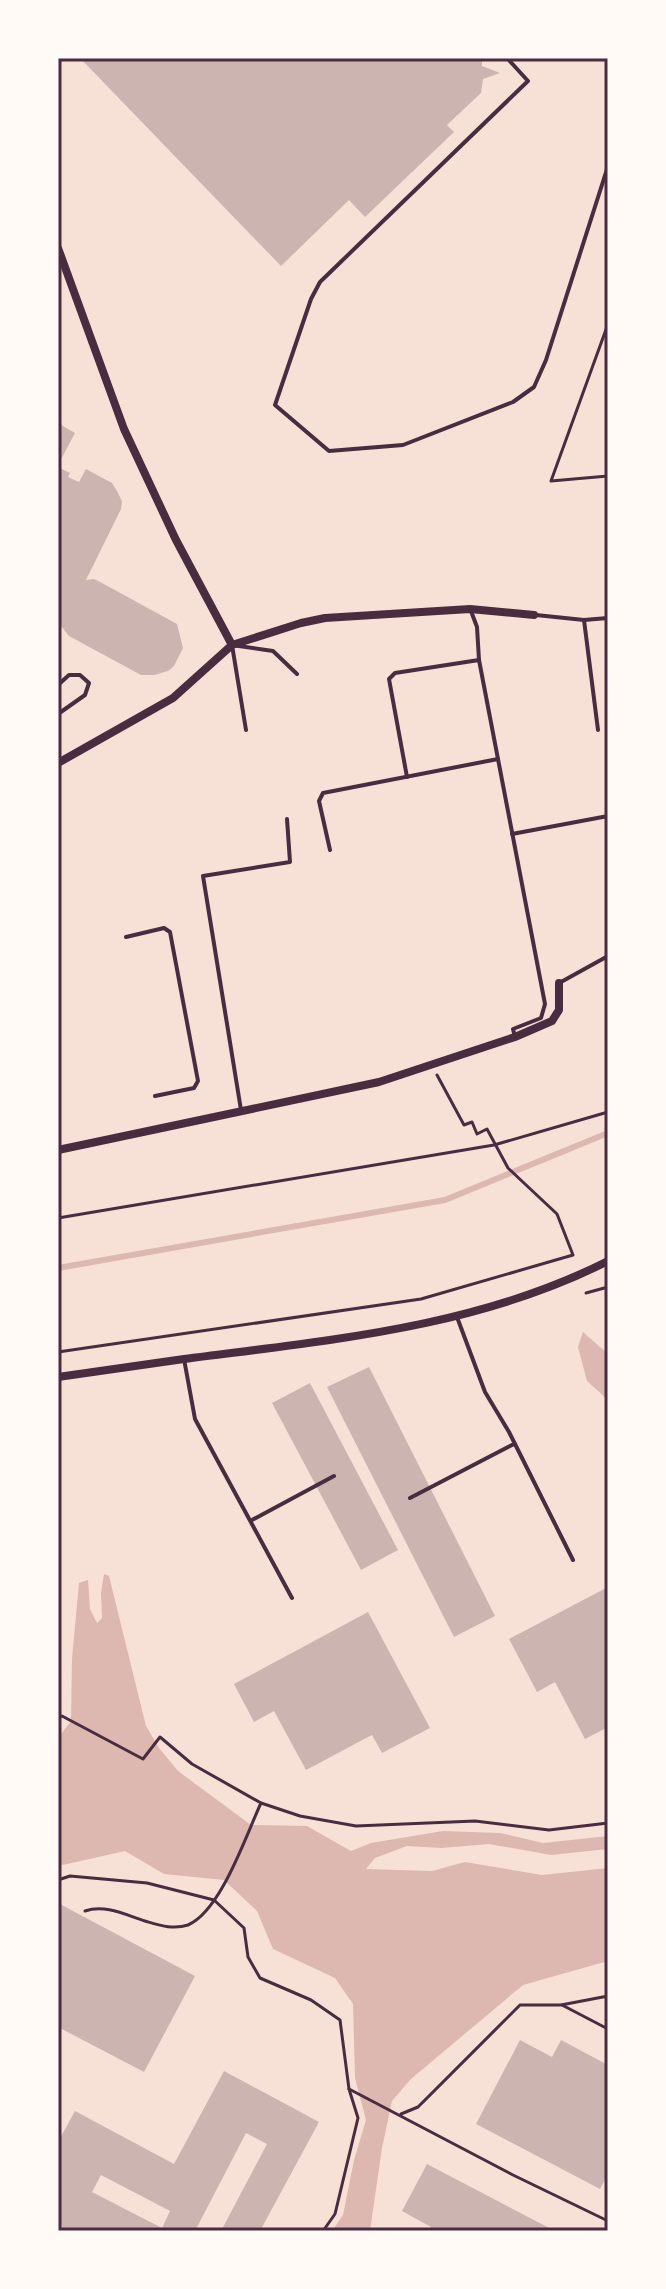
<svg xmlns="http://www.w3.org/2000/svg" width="666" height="2289" viewBox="0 0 666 2289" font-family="Overpass,sans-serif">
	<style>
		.water { fill: #dcb8b0 }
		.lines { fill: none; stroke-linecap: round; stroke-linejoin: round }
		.stream { stroke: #dcb8b0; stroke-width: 6 }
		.building { fill: #ccb4b1; fill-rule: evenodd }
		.path { stroke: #4a2c40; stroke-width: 3 }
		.service { stroke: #4a2c40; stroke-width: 4 }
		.minor { stroke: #4a2c40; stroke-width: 8 }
		.neatline { fill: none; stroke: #4a2c40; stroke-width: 3 }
	</style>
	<rect width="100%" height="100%" fill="#f7e1d7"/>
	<g class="water">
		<path d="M583,1332L608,1354V1400L587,1381L578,1347Z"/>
		<path d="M104,1574L109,1576L146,1726L159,1748L178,1771L251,1825L307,1826L351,1851L371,1843L443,1831L500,1833L543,1843L608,1836V1849L551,1855L489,1844L441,1848L407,1846L375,1858L366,1869L432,1871L465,1862L542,1875L608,1868V1961L523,1985L411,2079L392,2101L382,2148L370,2231H332L343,2215L354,2160L366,2120L355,2078L353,2004L335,1978L273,1949L257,1911L224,1880L164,1874L125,1851L58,1866V1738L71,1721L72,1659L79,1583L88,1580L90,1609L97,1623L102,1618L101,1593Z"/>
	</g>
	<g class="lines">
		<path class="stream" d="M58,1268L445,1200L608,1133"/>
	</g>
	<g class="building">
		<path d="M80,58H482V66L500,73L483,79L481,93L447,125L454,132L365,217L349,200L281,266Z"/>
		<path d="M58,423L75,433L58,465Z"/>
		<path d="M58,467L70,473L68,477L79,482L86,469L112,483L117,491L122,501L121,509L86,580L94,579L102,583L177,624L183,648L174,666L168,671L154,675H141L69,636L62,627L58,635Z"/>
		<path d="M369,1367L495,1616L454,1637L327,1387Z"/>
		<path d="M310,1383L398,1550L361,1570L272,1403Z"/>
		<path d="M608,1587V1727L585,1739L555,1682L537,1692L509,1639Z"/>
		<path d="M368,1612L430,1728L382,1753L372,1735L306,1770L274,1711L254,1722L234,1684Z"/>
		<path d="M58,1903L195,1976L144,2072L58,2027Z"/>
		<path d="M520,2040L552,2057L561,2040L608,2065V2174L600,2189L476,2124Z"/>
		<path d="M224,2071L319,2122L260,2231H221L267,2144L246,2133L195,2231H64L58,2228V2142L75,2111L174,2164ZM101,2175L170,2211L162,2228L92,2192Z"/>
		<path d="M427,2164L555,2231H429L431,2227L402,2211Z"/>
	</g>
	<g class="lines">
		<g class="path">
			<path d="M608,324L551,481L608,476"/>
			<path d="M58,1218L494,1145L608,1112"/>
			<path d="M586,1293L608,1287"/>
			<path d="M58,1352L421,1299L573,1255L557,1214L508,1168L487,1129L477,1134L472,1122L464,1125L437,1075"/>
			<path d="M58,1718L62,1716L143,1759L160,1737L192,1764L261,1803L300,1816L356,1826L475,1821L549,1830L608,1823"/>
			<path d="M58,1880L70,1876L147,1883L214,1900L244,1928L248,1957L260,1978L311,2000L340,2020L349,2089L358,2118L335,2214L323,2231"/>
			<path d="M85,1911C105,1904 126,1915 145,1921C159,1925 173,1930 188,1925C221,1911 246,1835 261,1803"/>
			<path d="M562,2005L608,2029"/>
			<path d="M349,2089L513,2175L608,2221"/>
			<path d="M401,2114L418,2107L520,2005H561L608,1996"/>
		</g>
		<g class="service">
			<path d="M507,58L528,81L320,282L311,299L275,405L329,451L403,445L513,402L534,387L546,360L608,166"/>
			<path d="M471,611L477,627L479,660"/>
			<path d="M536,615L584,620L608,618"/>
			<path d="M584,620L598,730"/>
			<path d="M58,685L69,675H80L89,683L85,695L58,714"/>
			<path d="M246,730L232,645L273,651L297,674"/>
			<path d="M407,777L389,679L395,673L479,660L545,1004L541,1018L513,1029L515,1037"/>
			<path d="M512,834L608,816"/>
			<path d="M330,850L319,801L323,793L498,759"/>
			<path d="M126,937L164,928L170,932L198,1081L194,1088L155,1096"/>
			<path d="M561,982L608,956"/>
			<path d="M58,1103L59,1102"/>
			<path d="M241,1110L203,876L290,862L287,819"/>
			<path d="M457,1317L485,1392L509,1432L573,1560"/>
			<path d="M184,1359L195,1419L292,1598"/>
			<path d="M410,1498L514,1444"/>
			<path d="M252,1520L334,1476"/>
		</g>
		<g class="minor">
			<path d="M58,248L124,429L176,540L232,645"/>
			<path d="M58,763L173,698L232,645L301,623L325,618L470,609L534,615"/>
			<path d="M58,1150L379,1082L515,1037L552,1021L559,1010V983"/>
			<path d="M58,1377C100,1371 142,1365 184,1359C329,1340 476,1328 608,1261"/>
		</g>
	</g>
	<rect width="666" height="2289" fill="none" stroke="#fffaf5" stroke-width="120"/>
	<rect x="60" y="60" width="546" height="2169" class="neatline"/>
</svg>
